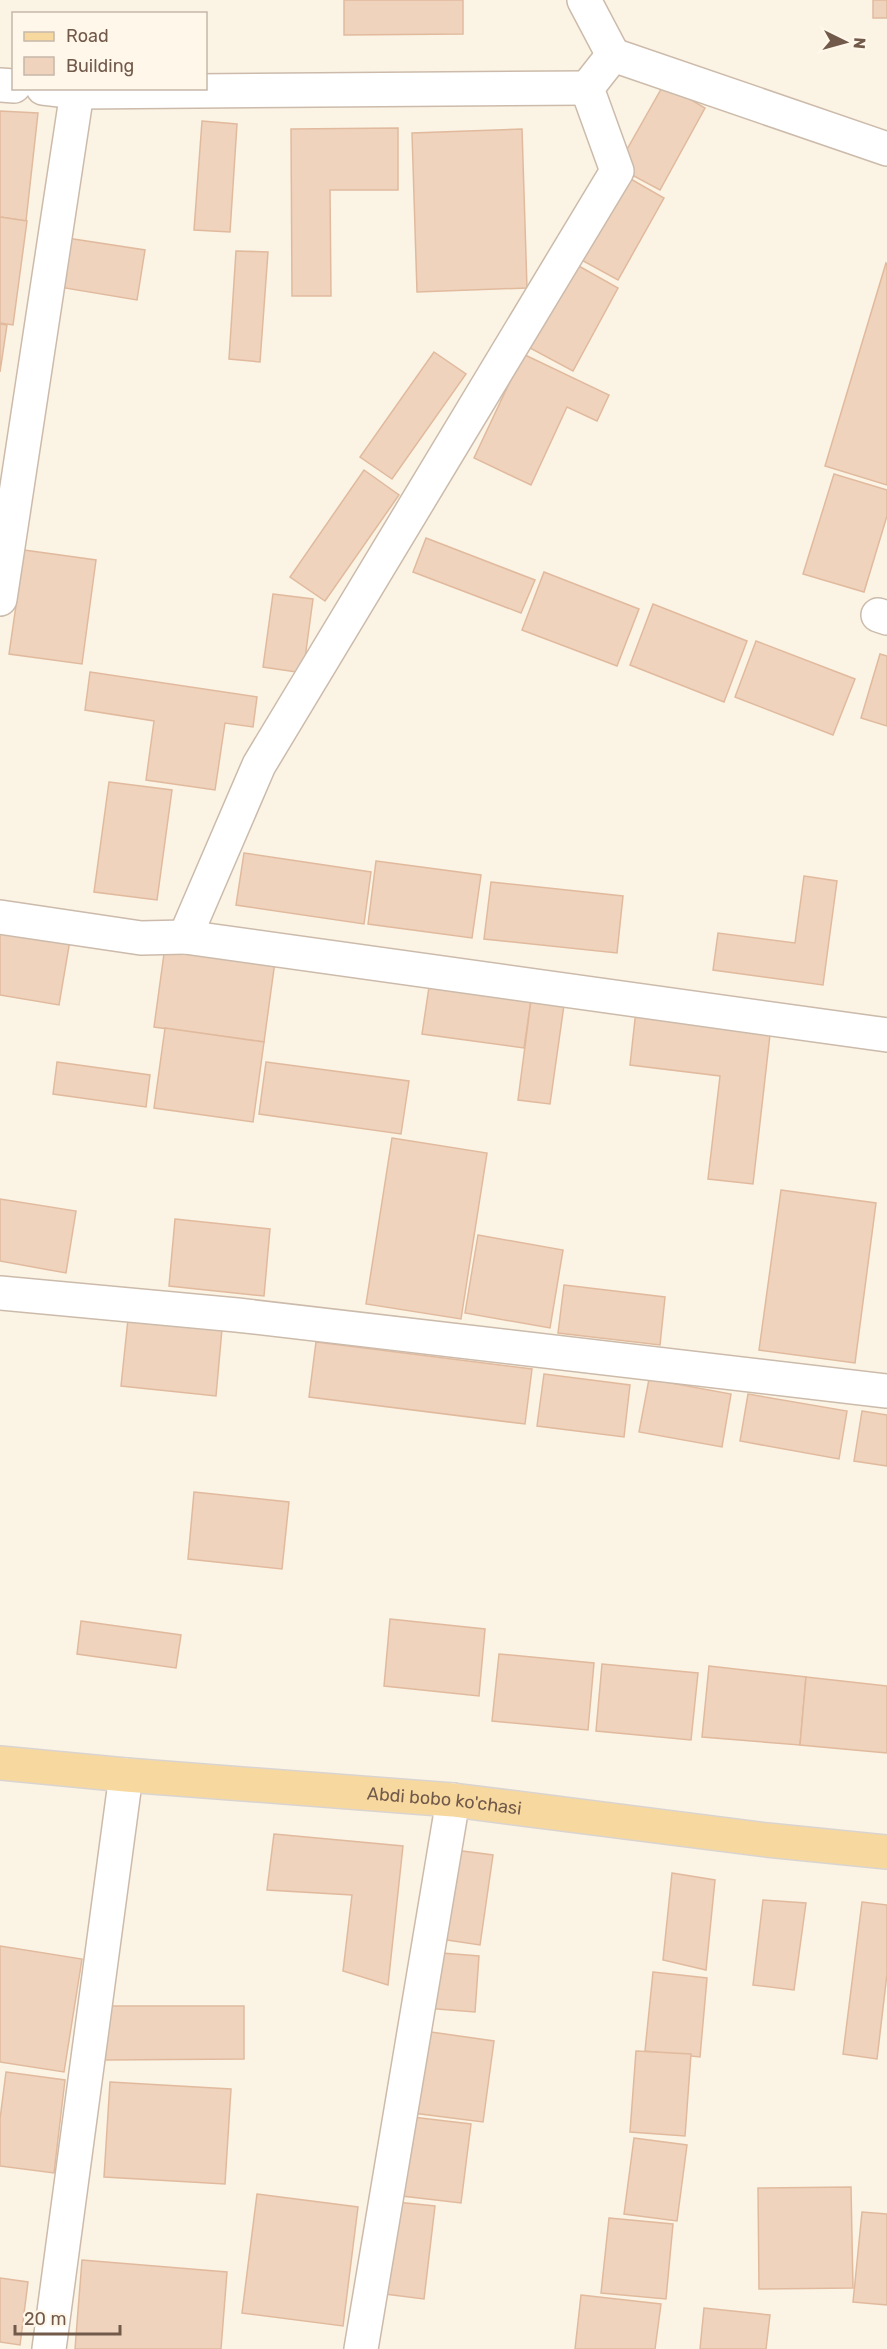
<svg xmlns="http://www.w3.org/2000/svg" width="887" height="2349" viewBox="0 0 887 2349" font-family="Rubik,sans-serif">
	<style>
		.building { fill: #efd3bd; stroke: #e1ba9e; stroke-width: 1.5 }
		.lines { fill: none; stroke-linecap: round; stroke-linejoin: round }
		.minor-casing { stroke: #ccbbab; stroke-width: 36 }
		.major-casing { stroke: #dad4d0; stroke-width: 36 }
		.minor { stroke: #fff; stroke-width: 33 }
		.major { stroke: #f7d99f; stroke-width: 33 }
		.labels { text-anchor: middle; stroke-width: 6; stroke-linejoin: round; paint-order: stroke }
		.street-label { font-size: 18px; fill: #725a4b; stroke: #fef7ea }
	</style>
	<rect width="100%" height="100%" fill="#fbf3e4"/>
	<g class="building">
		<path d="M344,0H463V34L344,35Z"/>
		<rect x="873" y="0" width="14" height="18"/>
		<path d="M664,84L705,108L660,190L617,167Z"/>
		<path d="M0,111L38,113L26,221L0,217Z"/>
		<path d="M202,121L237,124L230,232L194,230Z"/>
		<path d="M398,128V190H330L331,296H292L291,129Z"/>
		<path d="M522,129L527,288L417,292L412,133Z"/>
		<path d="M622,174L664,198L618,280L576,257Z"/>
		<path d="M0,217L27,221L13,325L0,323Z"/>
		<path d="M67,238L145,250L137,300L59,287Z"/>
		<path d="M236,251L268,252L260,362L229,359Z"/>
		<path d="M886,263L887,264V485L825,466Z"/>
		<path d="M577,265L618,288L573,371L530,348Z"/>
		<path d="M0,324L7,325L0,372Z"/>
		<path d="M434,352L466,374L392,479L360,457Z"/>
		<path d="M523,354L609,395L597,421L567,407L531,485L474,458Z"/>
		<path d="M364,470L399,495L325,601L290,577Z"/>
		<path d="M834,474L887,490V516L864,592L803,574Z"/>
		<path d="M426,538L535,580L521,613L413,572Z"/>
		<path d="M24,550L96,560L82,664L9,654Z"/>
		<path d="M544,572L639,609L617,666L522,630Z"/>
		<path d="M273,594L313,599L303,673L263,667Z"/>
		<path d="M653,604L747,641L724,702L630,665Z"/>
		<path d="M756,641L855,679L833,735L735,697Z"/>
		<path d="M880,654L887,656V726L861,718Z"/>
		<path d="M90,672L257,697L253,727L225,723L215,790L146,780L154,721L85,710Z"/>
		<path d="M109,782L172,790L157,900L94,892Z"/>
		<path d="M244,853L371,872L364,924L236,905Z"/>
		<path d="M376,861L481,875L472,938L368,924Z"/>
		<path d="M804,876L837,881L823,985L713,970L718,933L795,943Z"/>
		<path d="M491,882L623,896L617,953L484,939Z"/>
		<path d="M0,928L70,940L59,1005L0,995Z"/>
		<path d="M166,939L276,954L264,1042L154,1027Z"/>
		<path d="M429,987L531,1000L524,1048L422,1034Z"/>
		<path d="M531,1000L564,1005L550,1104L518,1100Z"/>
		<path d="M636,1010L771,1026L753,1184L708,1179L720,1076L630,1065Z"/>
		<path d="M165,1028L264,1042L253,1122L154,1108Z"/>
		<path d="M57,1062L150,1075L146,1107L53,1094Z"/>
		<path d="M266,1062L409,1081L401,1134L259,1114Z"/>
		<path d="M392,1138L487,1153L461,1319L366,1304Z"/>
		<path d="M781,1190L876,1203L855,1363L759,1350Z"/>
		<path d="M0,1199L76,1211L66,1273L0,1261Z"/>
		<path d="M175,1219L270,1229L264,1296L169,1286Z"/>
		<path d="M478,1235L563,1250L550,1328L465,1313Z"/>
		<path d="M564,1285L665,1297L660,1345L558,1333Z"/>
		<path d="M128,1319L222,1329L216,1396L121,1386Z"/>
		<path d="M316,1342L532,1369L525,1424L309,1397Z"/>
		<path d="M544,1374L630,1385L624,1437L537,1426Z"/>
		<path d="M649,1379L731,1394L722,1447L639,1432Z"/>
		<path d="M748,1394L847,1411L839,1459L740,1441Z"/>
		<path d="M862,1411L887,1415V1466L854,1461Z"/>
		<path d="M194,1492L289,1502L282,1569L188,1559Z"/>
		<path d="M390,1619L485,1629L479,1696L384,1686Z"/>
		<path d="M81,1621L181,1635L176,1668L77,1654Z"/>
		<path d="M499,1654L594,1663L588,1730L492,1721Z"/>
		<path d="M602,1664L698,1673L691,1740L596,1731Z"/>
		<path d="M709,1666L806,1677L800,1745L702,1737Z"/>
		<path d="M806,1677L887,1686V1753L800,1745Z"/>
		<path d="M274,1834L403,1846L388,1985L343,1971L352,1895L267,1890Z"/>
		<path d="M447,1849L493,1855L480,1945L434,1938Z"/>
		<path d="M672,1873L715,1880L706,1970L663,1960Z"/>
		<path d="M763,1900L806,1903L794,1990L753,1985Z"/>
		<path d="M862,1902L887,1905V1974L877,2059L843,2054Z"/>
		<path d="M0,1946L82,1959L64,2072L0,2062Z"/>
		<path d="M429,1952L479,1956L475,2012L425,2008Z"/>
		<path d="M653,1972L707,1978L700,2057L645,2051Z"/>
		<path d="M105,2006H244V2059L105,2060Z"/>
		<path d="M424,2031L494,2041L483,2122L413,2113Z"/>
		<path d="M636,2051L691,2054L685,2136L630,2132Z"/>
		<path d="M6,2072L65,2080L54,2173L0,2166V2119Z"/>
		<path d="M110,2082L231,2089L225,2184L104,2177Z"/>
		<path d="M412,2117L471,2124L461,2203L402,2196Z"/>
		<path d="M634,2138L687,2145L677,2221L624,2214Z"/>
		<path d="M851,2187L853,2288L759,2289L758,2188Z"/>
		<path d="M257,2194L358,2207L343,2326L242,2313Z"/>
		<path d="M396,2202L435,2206L424,2299L385,2294Z"/>
		<path d="M862,2212L887,2214V2305L853,2302Z"/>
		<path d="M609,2218L673,2224L666,2299L601,2293Z"/>
		<path d="M82,2260L227,2272L221,2349H75Z"/>
		<path d="M0,2278L28,2282L20,2345L0,2342Z"/>
		<path d="M581,2295L661,2304L655,2349H575Z"/>
		<path d="M704,2308L770,2315L766,2349H700Z"/>
	</g>
	<g class="lines">
		<defs>
			<g id="minor">
				<path d="M584,0L613,55L587,88L617,171L259,765L185,937L887,1035"/>
				<path d="M613,55L887,149"/>
				<path d="M0,85L14,86"/>
				<path d="M43,88L77,92L587,88"/>
				<path d="M0,599L77,92"/>
				<path d="M878,615L887,618"/>
				<path d="M0,917L141,938L185,937"/>
				<path d="M0,1293L237,1315L887,1391"/>
				<path d="M49,2349L126,1775"/>
				<path d="M361,2349L453,1800"/>
			</g>
			<g id="major">
				<path id="s1" d="M0,1763L126,1775L453,1800L767,1840L887,1852"/>
			</g>
		</defs>
		<use href="#minor" class="minor-casing"/>
		<use href="#major" class="major-casing"/>
		<use href="#minor" class="minor"/>
		<use href="#major" class="major"/>
	</g>
	<g class="labels">
		<g class="street-label">
			<text dy="6" stroke="none"><textPath href="#s1" startOffset="446">Abdi bobo ko'chasi</textPath></text>
		</g>
	</g>
	<rect x="12" y="12" width="195" height="78" fill="#fef7ea" stroke="#c6b8aa" stroke-width="1.5"/>
	<rect x="24" y="32" width="30" height="9" fill="#f7d99f" stroke="#c6b8aa" stroke-width="1.5"/>
	<text x="66" y="42" font-size="18" fill="#725a4b">Road</text>
	<rect x="24" y="57" width="30" height="18" fill="#efd3bd" stroke="#c6b8aa" stroke-width="1.5"/>
	<text x="66" y="72" font-size="18" fill="#725a4b">Building</text>
	<g transform="translate(845 42) rotate(95)" stroke="#fef7ea" stroke-width="4.5" paint-order="stroke">
	<path d="M0-4.5L10 22L0 15L-10 22Z" fill="#725a4b"/>
	<text y="-9" font-size="16" font-weight="bold" text-anchor="middle" fill="#725a4b">N</text>
	</g>
	<path d="M15 2325v9h105v-9" fill="none" stroke="#725a4b" stroke-width="3"/>
	<text x="24" y="2325" font-size="18" fill="#725a4b" stroke="#fef7ea" stroke-width="4.5" paint-order="stroke">20 m</text>
</svg>
